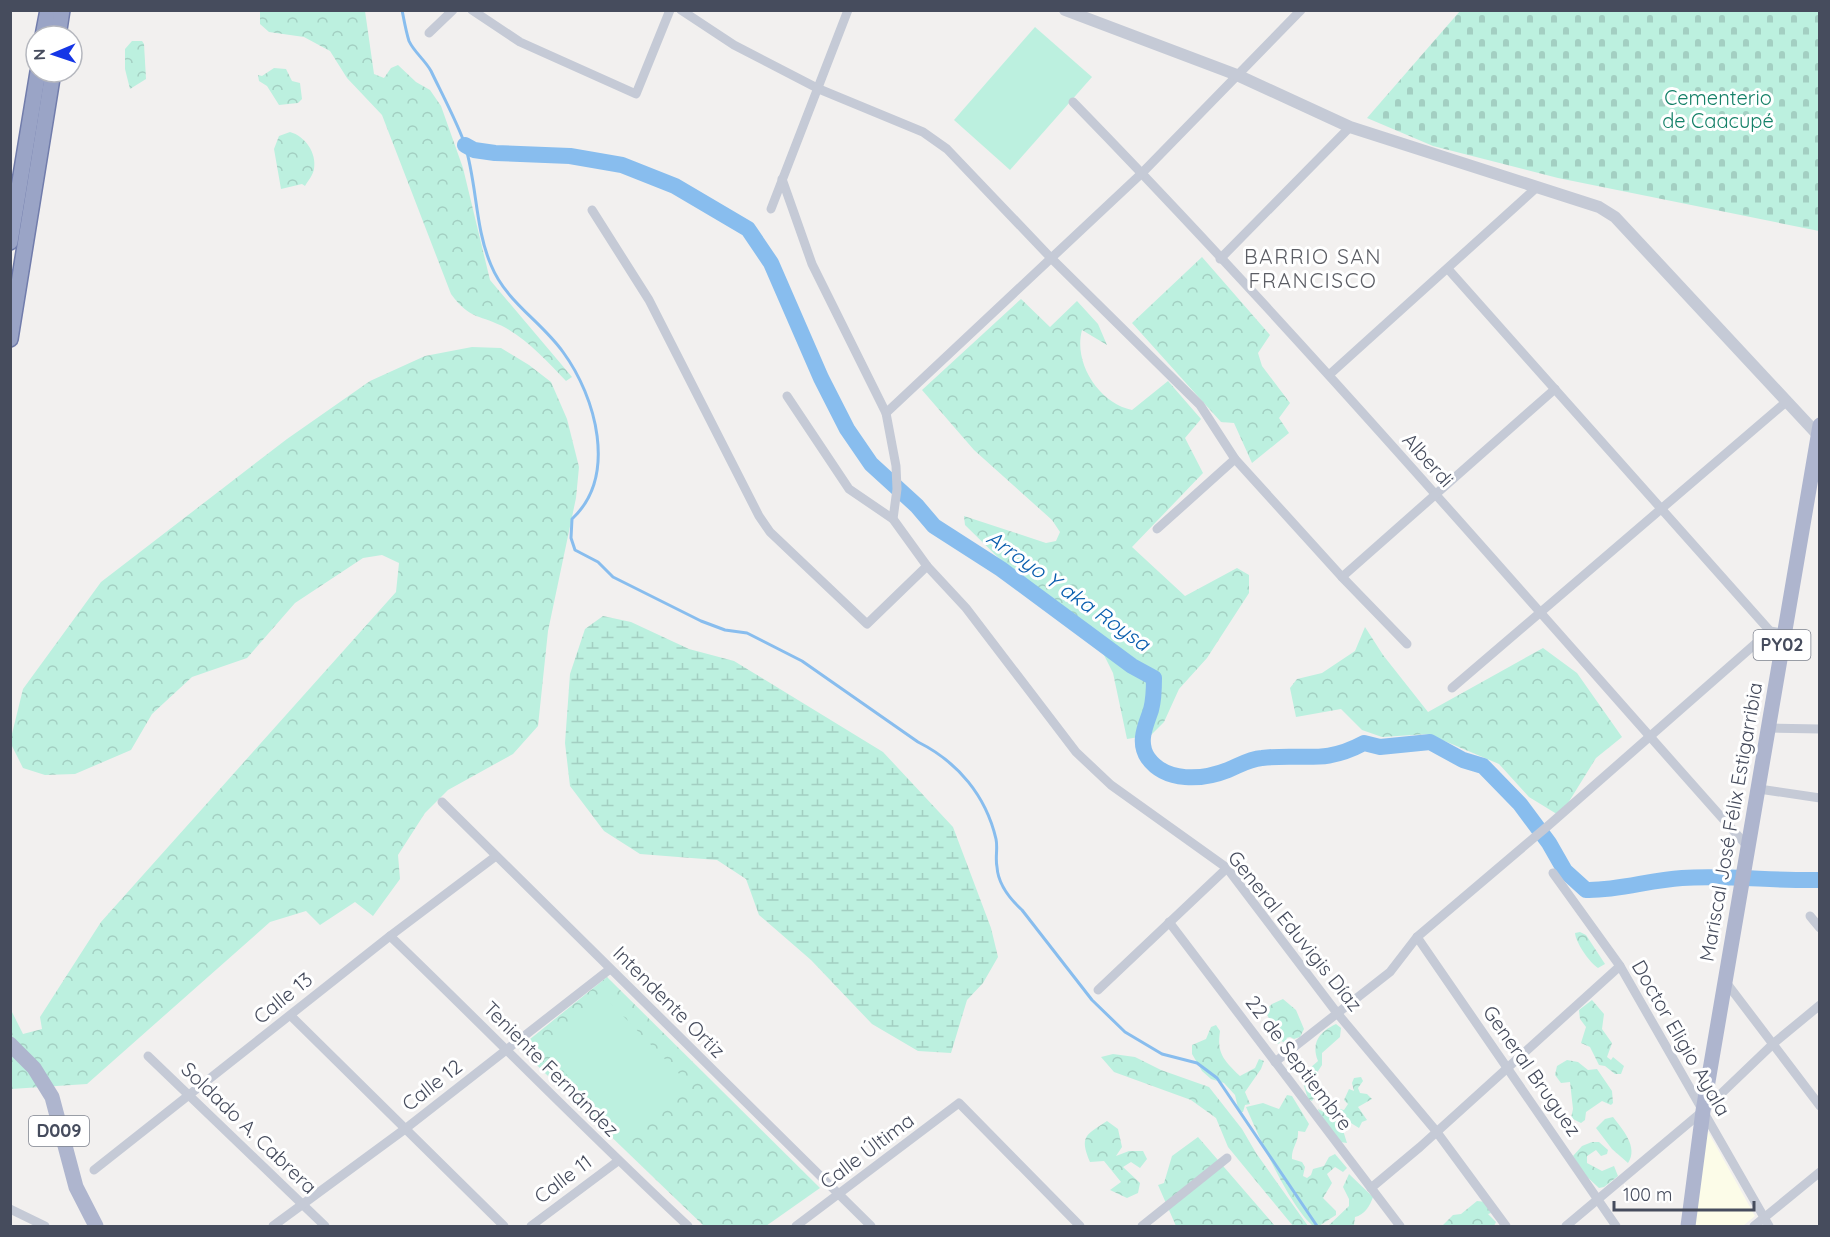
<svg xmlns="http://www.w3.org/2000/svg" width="1830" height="1237" viewBox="0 0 1830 1237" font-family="Quicksand,sans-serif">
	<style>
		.commercial { fill: #fcfce8 }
		.forest { fill: url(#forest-crowns) }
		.wetland { fill: url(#wetland-marsh) }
		.cemetery { fill: url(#cemetery-stones) }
		.pitch { fill: #bcf0df }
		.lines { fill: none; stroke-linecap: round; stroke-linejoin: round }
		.stream { stroke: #88bdee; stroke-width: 3 }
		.river { stroke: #88bdee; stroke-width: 16 }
		.trunk-casing { stroke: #717cab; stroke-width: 18 }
		.minor { stroke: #c5cad6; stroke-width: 9 }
		.tertiary { stroke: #c5cad6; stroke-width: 12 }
		.primary { stroke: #aeb5ce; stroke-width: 15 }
		.trunk { stroke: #9aa4c6; stroke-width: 15 }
		.labels { text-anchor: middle; stroke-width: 6; stroke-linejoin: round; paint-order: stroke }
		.shield { fill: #fff; stroke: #7e828e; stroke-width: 1.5 }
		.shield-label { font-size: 18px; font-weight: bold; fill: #464c5d }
		.park-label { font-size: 20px; fill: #158168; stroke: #fff }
		.street-label { font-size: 20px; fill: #464c5d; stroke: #fff }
		.neighbourhood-label { font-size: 21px; letter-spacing: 1.5px; fill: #5b5d64; stroke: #fff }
		.water-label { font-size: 21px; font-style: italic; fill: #095eae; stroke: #fff }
	</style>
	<defs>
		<pattern id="forest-crowns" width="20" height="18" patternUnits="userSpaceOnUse" patternTransform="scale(1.5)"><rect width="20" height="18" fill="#bcf0df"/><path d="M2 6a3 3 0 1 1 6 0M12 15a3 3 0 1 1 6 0" fill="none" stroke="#a3cfc2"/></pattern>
		<pattern id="wetland-marsh" width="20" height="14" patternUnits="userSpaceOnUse" patternTransform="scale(1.5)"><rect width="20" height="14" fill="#bcf0df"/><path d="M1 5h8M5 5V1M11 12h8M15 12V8" fill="none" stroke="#a3cfc2"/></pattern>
		<pattern id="cemetery-stones" width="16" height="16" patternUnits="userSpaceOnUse" patternTransform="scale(1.5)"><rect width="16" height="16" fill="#bcf0df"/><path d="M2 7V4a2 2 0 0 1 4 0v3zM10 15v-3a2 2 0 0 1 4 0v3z" fill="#a3cfc2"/></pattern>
	</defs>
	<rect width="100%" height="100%" fill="#f2f0ef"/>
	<path class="commercial" d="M1706,1128L1755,1216L1743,1226H1694Z"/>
	<g class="forest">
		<path d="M260,11H365L374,74L384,78L391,68L398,65L416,82L430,90L441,106L463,168L490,280L572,377L566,381C548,362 529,341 506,328C480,314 471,321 451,294L382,115L347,78L330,51L304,37L269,32L260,24Z"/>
		<path d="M132,41H142L144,44L146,79L130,89L125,69V49Z"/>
		<path d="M274,68L286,69L292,81L300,83L302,99L298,103L279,105L267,86L259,81L258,75L262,76Z"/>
		<path d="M290,132C305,136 317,153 314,169C313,175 308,181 305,186L302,184L281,189L274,149L279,136Z"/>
		<path d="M1202,257L1270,335L1258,353L1262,366L1290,403L1279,418L1289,433L1252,463L1234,423L1221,422L1132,323Z"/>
		<path d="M1021,299L1050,327L1077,301L1098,324L1107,345L1082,330C1073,363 1099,403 1132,410L1168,381L1201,419L1185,438L1203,473L1132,547L1185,596L1237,568L1249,575V593L1207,658L1179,689L1164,722L1151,735L1127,739L1113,673L1104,655L1085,628L1019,578L965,525L964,516L1046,543L1056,541L1060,532L1052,520L974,450L922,390Z"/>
		<path d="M472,347L501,348L529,365L551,382L567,419L579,467L576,498L548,631L538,726L513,754L448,790L425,813L398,855L400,879L373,916L355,902L320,925L306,911L270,922L87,1084L11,1089L10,1008L23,1034L42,1029L40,1017L101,922L396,592L399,563L382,555L363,558L295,603L247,658L192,677L152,714L131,750L75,774L45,775L23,768L10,742L23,689L101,582L287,439L370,381L425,356Z"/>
		<path d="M1365,627L1383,655L1428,712L1543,648L1577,673L1622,737L1596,758L1560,816L1529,797L1499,764L1428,734L1382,737L1362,730L1341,709L1296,717L1290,688L1297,679L1322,673L1355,651Z"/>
		<path d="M1580,932L1586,935L1605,964L1598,968C1589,962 1576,943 1575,933Z"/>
		<path d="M607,977L820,1188L766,1226H704L519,1048Z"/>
		<path d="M1283,999L1296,1010L1304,1029L1300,1037L1294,1039L1290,1037L1286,1038L1289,1040L1286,1043L1281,1041L1278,1044L1270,1037L1268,1029L1271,1022L1265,1011L1272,1004Z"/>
		<path d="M1592,1000L1604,1014L1602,1029L1612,1043L1607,1057L1611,1060L1613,1057L1624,1066L1621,1074H1615L1605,1066L1599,1065L1590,1047L1581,1043L1586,1027L1580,1019L1579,1010Z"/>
		<path d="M1336,1024L1341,1028L1340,1037L1322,1053V1065L1313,1079L1311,1091L1315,1096L1312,1101L1308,1099L1301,1076L1318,1061C1311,1043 1319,1032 1336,1024Z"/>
		<path d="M1216,1025L1220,1031C1217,1052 1222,1059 1240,1076L1255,1068L1259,1059L1264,1061L1261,1069L1245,1092L1250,1104L1245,1105L1243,1112H1239L1235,1095L1224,1083L1211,1079L1202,1071L1192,1054V1045L1206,1039L1211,1027Z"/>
		<path d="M1113,1054L1135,1057L1161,1070L1209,1087L1242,1129L1256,1153L1308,1226H1293L1228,1147L1216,1118L1191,1100L1114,1072L1101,1057Z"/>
		<path d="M1567,1060L1578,1062L1588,1070L1597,1069L1612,1091L1613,1103L1611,1105L1602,1101L1586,1112L1585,1120L1581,1123L1571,1118L1573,1109L1570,1082L1561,1083L1555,1075L1557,1066Z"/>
		<path d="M1361,1077L1363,1081L1358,1088L1360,1093L1367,1094L1372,1099L1358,1107L1367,1120L1362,1122L1359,1128L1346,1120L1341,1124L1347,1143L1340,1142L1320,1118L1318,1109L1324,1112L1335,1108L1344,1110L1348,1104L1344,1100L1349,1089L1354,1091L1352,1083L1354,1078Z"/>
		<path d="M1287,1095L1292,1096L1309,1124L1305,1132L1298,1131C1299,1142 1291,1148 1292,1159L1302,1162L1305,1167L1303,1176L1307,1178L1311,1175L1313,1169L1324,1166L1329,1157L1335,1154L1347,1168L1343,1172L1335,1167L1327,1174L1332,1183L1323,1198L1336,1211V1215L1319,1226L1312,1225C1289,1205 1259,1137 1246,1107L1263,1103L1279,1109Z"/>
		<path d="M1613,1117C1622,1129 1639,1147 1628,1163L1612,1149L1596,1128L1605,1119Z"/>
		<path d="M1107,1121L1118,1129L1122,1147L1116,1156L1129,1151H1143L1147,1159L1140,1168L1131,1162L1123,1167L1140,1183L1138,1193L1127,1198L1110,1190L1121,1182L1104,1161L1090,1162C1079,1136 1086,1135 1107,1121Z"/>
		<path d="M1198,1137L1275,1226H1176L1158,1185L1164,1183L1172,1156Z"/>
		<path d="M1592,1142H1599L1608,1150L1607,1154L1601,1156L1596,1150L1587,1156V1163L1602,1171L1614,1166L1618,1176L1604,1187L1599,1188L1585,1175L1573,1156L1582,1146Z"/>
		<path d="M1349,1174L1373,1197C1370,1206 1364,1215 1355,1217L1354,1225L1328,1226L1349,1206V1199L1343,1187Z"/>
		<path d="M1477,1201L1486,1202L1491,1213L1488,1214L1496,1222L1494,1226H1442L1453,1215L1461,1214Z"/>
	</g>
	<path class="wetland" d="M603,616L631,622L689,649L734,661L883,752L953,827L991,928L998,957L983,983L967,1000L951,1053L918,1051L872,1024L811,960L759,915L746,879L717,860L640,854L604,831L570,786L565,743L570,674L585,629Z"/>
	<path class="cemetery" d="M1460,11H1819V231L1558,178L1433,146L1367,118Z"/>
	<g class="pitch">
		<path d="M1035,27L1092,77L1010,170L954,120Z"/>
		<path d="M600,992L688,1083L630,1140L542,1049Z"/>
	</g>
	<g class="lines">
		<path class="stream" d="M402,10C404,20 406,32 409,41C414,52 425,60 431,71C440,90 459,126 465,145C477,184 475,228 491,265C506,302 541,321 563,352C596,397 618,476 572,519L571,538L575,550L598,562L613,577L701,621L725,630L747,633L802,661L918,742C958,762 986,796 996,839C998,848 995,858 997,867C998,883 1010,899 1022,910L1092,1000L1125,1032L1162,1054L1197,1063L1217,1078L1317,1226"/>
		<path class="river" d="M465,145L474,150L495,153L570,156L622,165L675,186L748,229L771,263L821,378L847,429L871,464L917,506L934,526L1001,569L1132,666L1154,678C1154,689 1154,699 1151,710C1146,725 1137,742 1148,758C1166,783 1203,780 1228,770C1240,765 1249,759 1262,758C1304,753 1323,765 1364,743L1380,747L1430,742L1463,760L1483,766L1520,804L1549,843L1565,871L1586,890C1618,891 1649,880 1682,878C1728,875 1773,881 1820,880"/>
		<defs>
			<g id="trunk">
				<path d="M43,36L48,10"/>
				<path d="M58,36L62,10"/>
				<path d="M10,242L38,72"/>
				<path d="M10,339L53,72"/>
			</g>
		</defs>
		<use href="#trunk" class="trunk-casing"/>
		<g class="minor">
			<path d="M472,10L520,42L636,94L670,10"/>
			<path d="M681,10L734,45L819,89L923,132L947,149L1051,258L1200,405L1235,459L1342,577L1407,644"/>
			<path d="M429,33L453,10"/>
			<path d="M1073,102C1307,342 1525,597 1748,847"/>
			<path d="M782,179L812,264L886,413L896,466L897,489L893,519"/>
			<path d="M771,209L848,10"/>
			<path d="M592,210L649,300L759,516L770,532L867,624L927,566"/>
			<path d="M1220,259L1350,127"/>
			<path d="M1448,269L1770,631L1776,632"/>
			<path d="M1329,375L1535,189"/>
			<path d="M787,396L849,489L893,519L927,566L966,608L1076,752L1111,785L1227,868L1337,1013L1436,1131L1506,1226"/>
			<path d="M886,413L1142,173L1301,10"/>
			<path d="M1157,529L1235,459"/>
			<path d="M1342,577L1555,389"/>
			<path d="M1452,688L1786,402"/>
			<path d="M1768,728L1820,729"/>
			<path d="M1759,789L1820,798"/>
			<path d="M442,802L871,1226"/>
			<path d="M1553,873L1620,966L1769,1226"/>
			<path d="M1810,916L1820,928"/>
			<path d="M1169,922L1400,1226"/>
			<path d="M390,936C490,1032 587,1132 688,1226"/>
			<path d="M1417,937L1616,1226"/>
			<path d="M1725,981L1820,1106"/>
			<path d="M1098,990L1227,868"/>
			<path d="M291,1016L504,1226"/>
			<path d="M148,1056L325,1226"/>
			<path d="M1275,1062L1390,972L1417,937L1549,825L1770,631"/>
			<path d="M94,1170L390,936L496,856"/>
			<path d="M1371,1188L1420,1147L1620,966"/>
			<path d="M10,1209L45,1226"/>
			<path d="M273,1226L405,1129L610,969"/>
			<path d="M531,1226L618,1161"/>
			<path d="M796,1226L959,1103L1080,1226"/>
			<path d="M1142,1226L1227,1158"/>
			<path d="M1566,1226L1703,1111L1774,1043L1820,1005"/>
			<path d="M1754,1226L1820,1172"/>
		</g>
		<path class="tertiary" d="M1065,10L1237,75L1350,127L1599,207L1615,217L1818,435"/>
		<g class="primary">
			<path d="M10,1044L34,1068L52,1097L76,1187L96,1226"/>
			<path d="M1688,1226L1703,1111L1820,425"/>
		</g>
		<use href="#trunk" class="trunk"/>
	</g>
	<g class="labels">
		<g class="shield">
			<rect x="1753.5" y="630" width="57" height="30" rx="4.5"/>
			<rect x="29" y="1116" width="60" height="30" rx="4.5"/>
		</g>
		<g class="shield-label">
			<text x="1782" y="651">PY02</text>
			<text x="59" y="1137">D009</text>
		</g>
		<g class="park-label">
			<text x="1718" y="105">Cementerio<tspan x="1718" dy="23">de Caacupé</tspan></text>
		</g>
		<g class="street-label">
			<text transform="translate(1428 460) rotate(48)" y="7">Alberdi</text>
			<text transform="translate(1731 822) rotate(-80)" y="7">Mariscal José Félix Estigarribia</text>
			<text transform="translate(1295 931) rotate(51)" y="7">General Eduvigis Díaz</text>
			<text transform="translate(283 998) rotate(-39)" y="7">Calle 13</text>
			<text transform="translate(669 1002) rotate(45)" y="7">Intendente Ortiz</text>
			<text transform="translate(1681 1038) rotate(60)" y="7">Doctor Eligio Ayala</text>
			<text transform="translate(1299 1063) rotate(53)" y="7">22 de Septiembre</text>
			<text transform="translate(551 1069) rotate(45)" y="7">Teniente Fernández</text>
			<text transform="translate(1532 1071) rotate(55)" y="7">General Bruguez</text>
			<text transform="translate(432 1085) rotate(-38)" y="7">Calle 12</text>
			<text transform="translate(249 1128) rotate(44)" y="7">Soldado A. Cabrera</text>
			<text transform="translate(867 1151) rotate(-37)" y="7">Calle Última</text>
			<text transform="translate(563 1179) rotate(-37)" y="7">Calle 11</text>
		</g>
		<g class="neighbourhood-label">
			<text x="1313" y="264">BARRIO SAN<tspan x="1313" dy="24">FRANCISCO</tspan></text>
		</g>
		<g class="water-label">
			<text transform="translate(1068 591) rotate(35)" y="7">Arroyo Y aka Roysa</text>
		</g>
	</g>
	<rect width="1830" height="1237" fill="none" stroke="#464c5d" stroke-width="24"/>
	<g transform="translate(54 54) rotate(268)"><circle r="28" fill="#ffffff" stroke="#b5b7be" stroke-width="1.5"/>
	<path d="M0-4.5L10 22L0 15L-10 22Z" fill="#1536e6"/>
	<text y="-9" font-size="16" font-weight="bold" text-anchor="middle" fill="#464c5d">N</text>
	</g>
	<path d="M1614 1201v9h140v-9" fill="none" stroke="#464c5d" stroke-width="3"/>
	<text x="1623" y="1201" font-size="18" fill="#464c5d" stroke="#ffffff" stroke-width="4.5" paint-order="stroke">100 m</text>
</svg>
